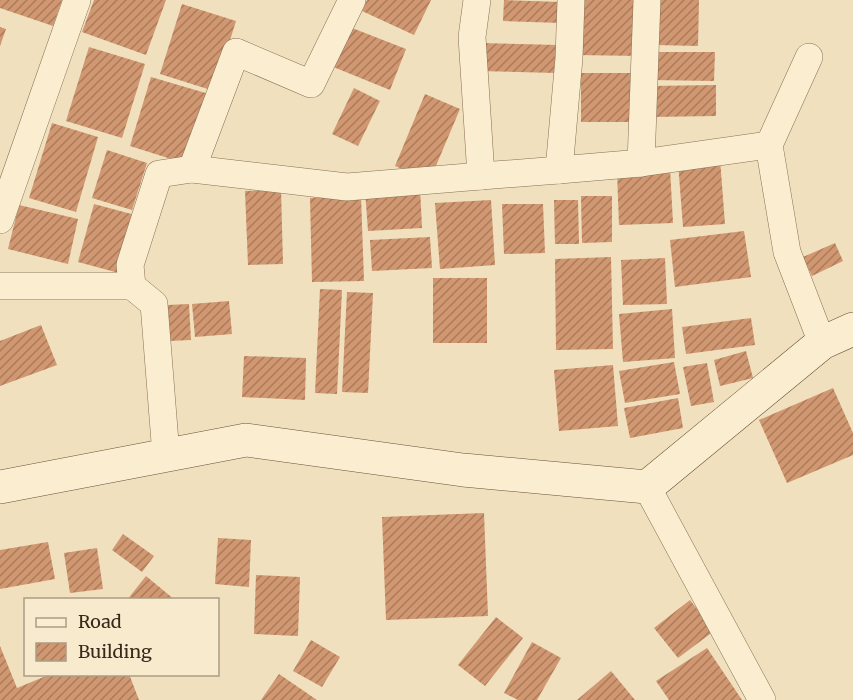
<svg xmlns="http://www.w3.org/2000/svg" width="853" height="700" viewBox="0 0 853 700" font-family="Merriweather,serif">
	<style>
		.building { fill: url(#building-hatch) }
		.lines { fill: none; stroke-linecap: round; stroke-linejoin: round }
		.street-casing { stroke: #887055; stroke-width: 28 }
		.secondary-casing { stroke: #6a5139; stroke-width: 34 }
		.street { stroke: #faedd0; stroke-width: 27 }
		.secondary { stroke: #faedd0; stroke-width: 33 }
	</style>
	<defs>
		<pattern id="building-hatch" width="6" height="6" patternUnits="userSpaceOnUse" patternTransform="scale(1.5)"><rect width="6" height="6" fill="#d09771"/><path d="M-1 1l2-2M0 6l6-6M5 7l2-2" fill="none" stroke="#aa7b5c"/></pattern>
	</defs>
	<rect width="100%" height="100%" fill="#f0e0bd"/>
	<g class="building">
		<path d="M0,0H62L53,26L0,8Z"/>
		<path d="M94,0H166L146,55L82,32Z"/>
		<path d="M367,0H431L414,35L362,11Z"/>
		<path d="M504,0L561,2V23L503,21Z"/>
		<path d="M576,0H642V56L575,55Z"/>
		<path d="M656,0H699L698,46L655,45Z"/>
		<path d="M182,4L236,21L214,91L160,74Z"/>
		<path d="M347,26L406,49L390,90L331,66Z"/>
		<path d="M0,27L6,29L0,46Z"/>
		<path d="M479,43L558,45L557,73L478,71Z"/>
		<path d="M89,47L145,64L122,138L66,121Z"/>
		<path d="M653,52H715L714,81L652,80Z"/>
		<rect x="581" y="73" width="57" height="49"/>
		<path d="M151,77L209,94L187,164L130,146Z"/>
		<path d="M716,85V116L652,117L651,86Z"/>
		<path d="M354,88L380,101L358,146L332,134Z"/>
		<path d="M425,94L460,109L430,180L395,166Z"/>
		<path d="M52,123L98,137L76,212L29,198Z"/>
		<path d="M107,150L147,163L132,210L92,198Z"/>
		<path d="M720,159L725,224L683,227L678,163Z"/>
		<path d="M670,168L673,223L619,225L617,171Z"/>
		<path d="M420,187L422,228L368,231L365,190Z"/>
		<path d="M281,190L283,264L248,265L245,191Z"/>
		<path d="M361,196L364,281L312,282L310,198Z"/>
		<path d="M581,196H612V242L582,243Z"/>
		<path d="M491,200L495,265L440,269L435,203Z"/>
		<path d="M554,200H578L579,244H555Z"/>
		<path d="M94,204L135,215L119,273L78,262Z"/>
		<path d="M502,204H543L545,253L504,254Z"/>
		<path d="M19,205L78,219L68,264L8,249Z"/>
		<path d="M744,231L751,277L675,287L670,240Z"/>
		<path d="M430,237L432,268L372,271L370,240Z"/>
		<path d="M835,243L843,261L812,276L803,257Z"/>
		<path d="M611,257L613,349L556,350L555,259Z"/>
		<path d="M665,258L667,304L623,305L621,260Z"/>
		<rect x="433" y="278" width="54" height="65"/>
		<path d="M320,289L342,290L337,394L315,393Z"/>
		<path d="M347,292L373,293L368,393L342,392Z"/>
		<path d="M229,301L232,334L195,337L192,304Z"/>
		<path d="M189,304L191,340L169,341L168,305Z"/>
		<path d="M672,309L675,358L623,362L619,314Z"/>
		<path d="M751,318L755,345L686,354L682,327Z"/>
		<path d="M41,325L57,365L0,386V341Z"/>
		<path d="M746,351L753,378L720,386L714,360Z"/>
		<path d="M244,356L306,358L305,400L242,397Z"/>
		<path d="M674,362L680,394L625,403L619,371Z"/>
		<path d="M707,363L714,402L691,406L683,367Z"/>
		<path d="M613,365L618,426L559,431L554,370Z"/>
		<path d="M833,388L853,433V455L787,483L759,420Z"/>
		<path d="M678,398L683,428L630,438L624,408Z"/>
		<path d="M484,513L488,616L386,620L382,517Z"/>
		<path d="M123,534L154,556L142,572L112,550Z"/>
		<path d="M218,538L251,540L249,587L215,584Z"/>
		<path d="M48,542L55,579L0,589V550Z"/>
		<path d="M97,548L103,589L70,593L64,553Z"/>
		<path d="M256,575L300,577L298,636L254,634Z"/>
		<path d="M146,576L175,600H127Z"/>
		<path d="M690,600L714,631L678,658L654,628Z"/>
		<path d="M496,617L523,638L485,686L458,665Z"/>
		<path d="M311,640L340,657L322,687L293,671Z"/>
		<path d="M532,642L561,658L537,700H518L504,693Z"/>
		<path d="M0,646L17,688L51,674H129L139,700H0Z"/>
		<path d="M707,648L742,700H669L656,681Z"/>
		<path d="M611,671L635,700H577Z"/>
		<path d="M279,674L317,700H261Z"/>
	</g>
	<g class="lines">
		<defs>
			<g id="street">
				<path d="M477,0L472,37L481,176L559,170"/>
				<path d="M571,0L569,58L559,170L641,163"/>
				<path d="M647,0L641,163L769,145"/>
				<path d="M809,57L769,145L787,252L822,343"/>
				<path d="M192,169L236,52L311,84L352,0"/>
				<path d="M0,220L77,0"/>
				<path d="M0,286H132"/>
				<path d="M166,455L154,304L132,286L130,265L159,174L192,169L347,187L481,176"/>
				<path d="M647,487L762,700"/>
			</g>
			<path id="secondary" d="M0,487L246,440L463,470L647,487L822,343L853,329"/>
		</defs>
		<use href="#street" class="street-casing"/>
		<use href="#secondary" class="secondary-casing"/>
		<use href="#street" class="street"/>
		<use href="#secondary" class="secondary"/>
	</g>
	<rect x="24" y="598" width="195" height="78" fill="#f7eacd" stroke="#aa9c86" stroke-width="1.5"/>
	<rect x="36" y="618" width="30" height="9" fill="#faedd0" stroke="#aa9c86" stroke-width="1.5"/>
	<text x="78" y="628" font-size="18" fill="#37281b">Road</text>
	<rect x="36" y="643" width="30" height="18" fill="url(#building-hatch)" stroke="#aa9c86" stroke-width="1.5"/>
	<text x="78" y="658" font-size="18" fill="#37281b">Building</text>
</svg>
